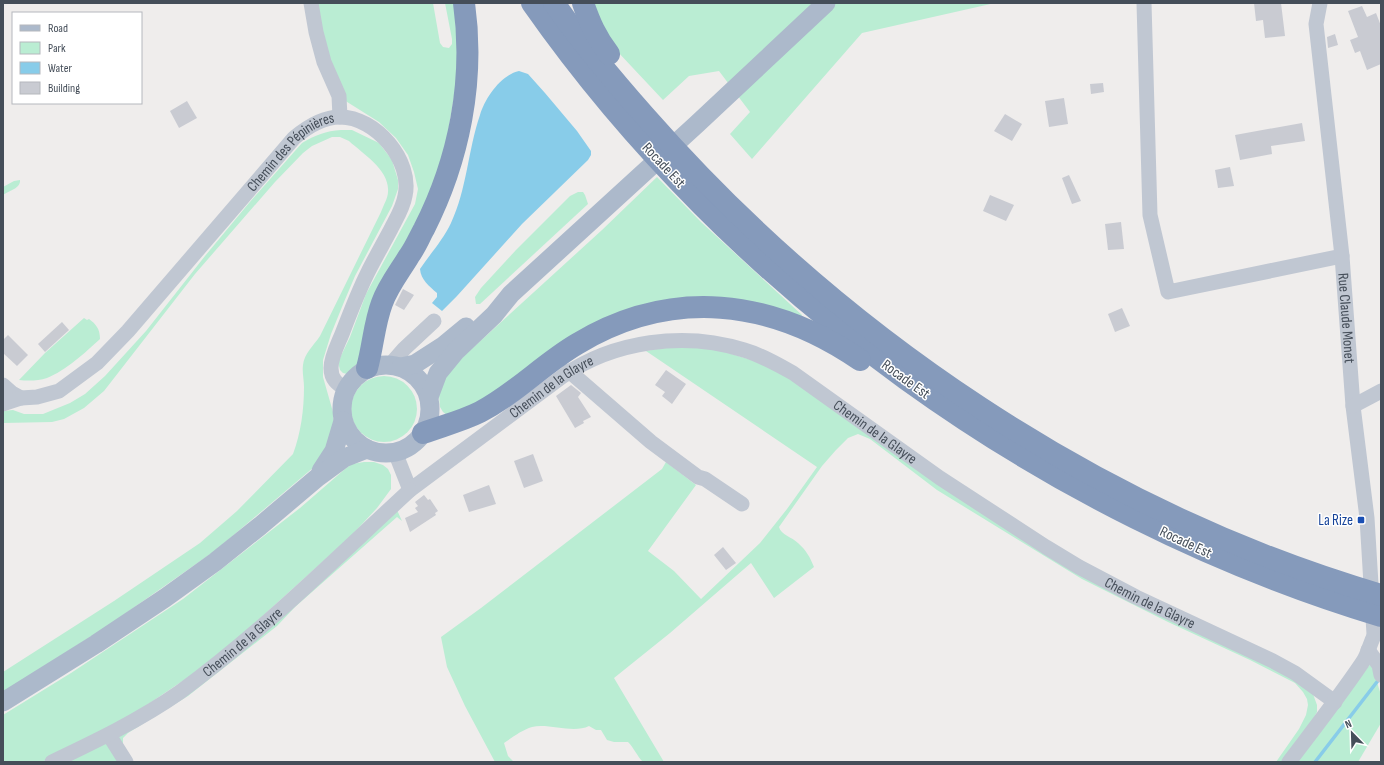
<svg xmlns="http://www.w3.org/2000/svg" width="1384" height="765" viewBox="0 0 1384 765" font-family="'Sofia Sans Condensed',sans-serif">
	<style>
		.green { fill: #baedd3 }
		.water { fill: #88cce9 }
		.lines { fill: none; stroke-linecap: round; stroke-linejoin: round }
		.stream { stroke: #88cce9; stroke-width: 3.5 }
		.building { fill: #c9cbd2 }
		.minor { stroke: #c0c7d2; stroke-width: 15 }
		.major { stroke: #acb9cb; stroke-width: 19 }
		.highway { stroke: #859abb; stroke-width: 22 }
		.transit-dot { fill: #1a4fb4; stroke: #fff; stroke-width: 1.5 }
		.labels { text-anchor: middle; stroke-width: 3; stroke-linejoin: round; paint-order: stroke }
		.street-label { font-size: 15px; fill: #454e59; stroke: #fff }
		.transit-label { font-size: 15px; fill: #164399; stroke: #fff; text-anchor: end }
	</style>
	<rect width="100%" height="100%" fill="#efedec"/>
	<g class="green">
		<path d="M316,3H433L440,43L443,47L449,48L452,44V39L445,3H454L459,66L443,162L361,360L347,374L343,373L340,370L338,362L350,337L366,294L415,204L418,189L414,172L408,155L396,138L379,122L344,100L329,64Z"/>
		<path d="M591,3H995L862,33L752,159L730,134L750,112L719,71L689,76L663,100L617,51Z"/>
		<path d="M341,130H352L379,143L392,160L398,180V189L392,206L355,276L344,302L331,334L323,360V377L333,412L334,430L331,443L314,467L216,550L106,627L3,692V672L114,601L200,543L237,511L293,454C301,433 304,409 304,387C304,380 302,372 303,365C304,354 314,345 320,336L381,212C383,206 388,198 388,192C390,170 363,154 349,141L340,137H332L312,146L303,153L275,182L195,274L104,391L84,408L64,419L52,422L3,423V411L13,410L24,414H43L70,403L85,394L105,376L146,331L205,256L249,203L302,143C315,135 326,131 341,130Z"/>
		<path d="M657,177L701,222L802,315L800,319L683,299L489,397L448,416L443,412L440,407L439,395L446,375L465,355L602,230Z"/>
		<path d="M20,180C21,188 9,191 3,195V187L14,181Z"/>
		<path d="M578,192H583L585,195L588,204L480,304H476L475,297L481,288L516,250L570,196Z"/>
		<path d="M84,318L87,320L89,319C96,324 100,329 100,339C86,352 65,371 47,378C38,381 28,381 19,380L45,353Z"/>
		<path d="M672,346H705L765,364L800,384L952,493L1293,678L1313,694L1317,705V712L1311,723L1282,762H1276L1299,729L1306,715L1308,705L1307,699L1303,692L1295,683L1250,660L1168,622L1082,579L937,490L870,439L858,434L848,438L836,450L822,466L779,527C781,535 792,537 798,543C806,550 810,557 814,567L774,598L751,563L670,633L614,678L664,762H643C637,756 634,748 628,742H614L607,740L601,730H596L589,726C573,734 549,723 532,727C522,730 513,737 504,743L508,756L514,762H495L465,706L447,667L441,637L481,608L662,469L666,462L696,485L648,551L674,571L701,599L760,543L787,509L817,467L646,351Z"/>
		<circle cx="384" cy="409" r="33"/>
		<path d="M364,462H374L383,465L388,469L391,475V489L377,508L351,536L237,639L190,676L123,721L42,762H3V715L71,673L183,599L300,508L345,469L352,464Z"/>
		<path d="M397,510L402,521L397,517L295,607L277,626L258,641L188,696L128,733L123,738V747L117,736Z"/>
		<path d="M1371,663L1381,695V723L1358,762H1297Z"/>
		<path d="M109,739L124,762H64Z"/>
	</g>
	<path class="water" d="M519,71L528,74L545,93L577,131L591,151V155L588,160L522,224L457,296L442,311L432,303L437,297V293C429,286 421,280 420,269C430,254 443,240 451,223C467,189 468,150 480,115C485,98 501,75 519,71Z"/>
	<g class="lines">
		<path class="stream" d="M1315,762L1380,678"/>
	</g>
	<g class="building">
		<path d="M1254,3H1281L1285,36L1265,38L1263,20L1256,21Z"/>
		<path d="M1362,6L1367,17L1376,13L1381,26V64L1367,70L1360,51L1355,53L1350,40L1358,37L1348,11Z"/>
		<path d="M1335,34L1338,45L1328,48L1327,37Z"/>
		<path d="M1103,83L1104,92L1091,94L1090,84Z"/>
		<path d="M1064,98L1068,124L1049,127L1045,101Z"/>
		<path d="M187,101L197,118L179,128L170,111Z"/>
		<path d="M1005,114L1022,124L1012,141L994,131Z"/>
		<path d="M1302,123L1305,141L1271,146L1272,154L1240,160L1235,135Z"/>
		<path d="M1230,167L1234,186L1218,188L1215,170Z"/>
		<path d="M1069,175L1081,201L1072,204L1062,178Z"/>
		<path d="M990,195L1014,205L1006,221L983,211Z"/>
		<path d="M1121,222L1124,249L1108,250L1105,224Z"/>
		<path d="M403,289L414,295L404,310L395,305Z"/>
		<path d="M1122,308L1130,326L1115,332L1108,314Z"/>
		<path d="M62,322L69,330L45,352L38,344Z"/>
		<path d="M8,335L28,355L17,366L3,353V340Z"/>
		<path d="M666,370L686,384L672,404L662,396L665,392L655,385Z"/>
		<path d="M571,385L581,393L578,397L591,417L583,421L584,423L575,428L556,396Z"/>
		<path d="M533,454L543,481L524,488L514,461Z"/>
		<path d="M489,485L496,504L469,512L463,495Z"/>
		<path d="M424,495L428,500L430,499L438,511L435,513L436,515L410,532L405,518L418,512L415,508L418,506L415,502Z"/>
		<path d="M723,547L736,563L726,570L714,555Z"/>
	</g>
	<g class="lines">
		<g class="minor">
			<path d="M311,3L316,32L324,62L339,96L340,117"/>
			<path d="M1144,3L1150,215L1168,292L1342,256"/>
			<path id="s1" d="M1320,3L1316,24L1342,256L1353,406L1367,518L1374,634"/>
			<path d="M390,365L404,349L434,321"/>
			<path d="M569,371L651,442L698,477L705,479L742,504"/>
			<path d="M3,385L12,393L21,398"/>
			<path id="s2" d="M3,404L21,398L37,397L59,391L97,363L128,331L294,138C307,127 322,117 340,117C376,117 413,161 405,196C403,208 396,219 391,229C383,244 375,258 368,272C358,292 350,313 342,334C338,344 331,357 331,368C331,379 337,384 346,389"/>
			<path d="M1353,406L1381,391"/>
			<path id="s3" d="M395,452L410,490L563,376C614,341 684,331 744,350C761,355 777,364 793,373L940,478L1046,547L1079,567L1136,597L1273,661L1295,673L1335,702"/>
			<path d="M1368,650L1379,665L1381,675"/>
			<path d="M109,735L126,762"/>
			<path id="s4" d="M52,762C96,741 140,720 180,692C262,632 335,559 410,490"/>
			<path d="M1289,762C1314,729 1339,697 1362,663C1370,652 1370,638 1379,628"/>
		</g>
		<g class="major">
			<circle cx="386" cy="409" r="44"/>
			<path d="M401,367L415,364L443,346L466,327"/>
			<path d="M429,397L438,373L456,351L494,315L511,294L697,124L826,3"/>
			<path d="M321,471L334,451L343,421"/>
			<path d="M3,702L96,644L165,598L215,562L260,526L318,477L344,458L367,449"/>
		</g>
		<g class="highway">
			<path d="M532,3C733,290 1046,515 1381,616"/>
			<path d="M554,3C582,43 613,80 645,116C839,337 1098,512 1381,595"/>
			<path d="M583,3C590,23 596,37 609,54"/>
			<path d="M367,368C373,347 374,324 382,303C388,286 400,271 409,256C415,248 419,238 424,229C459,160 475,81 464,3"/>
			<path d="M423,433C442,426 462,421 480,412C515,394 543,364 577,344C672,287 771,299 860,360"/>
		</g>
	</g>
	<rect class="transit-dot" x="1357" y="516" width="8" height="8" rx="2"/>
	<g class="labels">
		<g class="street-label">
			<text dy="5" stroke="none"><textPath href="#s2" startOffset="393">Chemin des Pépinières</textPath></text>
			<text transform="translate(664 165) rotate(47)" y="5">Rocade Est</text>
			<text dy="5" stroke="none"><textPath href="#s1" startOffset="317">Rue Claude Monet</textPath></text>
			<text transform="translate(906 379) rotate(36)" y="5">Rocade Est</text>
			<text dy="5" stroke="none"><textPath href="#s3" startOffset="216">Chemin de la Glayre</textPath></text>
			<text dy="5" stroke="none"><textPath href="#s3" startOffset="576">Chemin de la Glayre</textPath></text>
			<text transform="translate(1186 542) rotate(25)" y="5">Rocade Est</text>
			<text dy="5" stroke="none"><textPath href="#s3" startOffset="900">Chemin de la Glayre</textPath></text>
			<text dy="5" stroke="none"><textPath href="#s4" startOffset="226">Chemin de la Glayre</textPath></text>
		</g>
		<g class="transit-label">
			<text x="1353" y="525">La Rize</text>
		</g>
	</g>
	<rect width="1384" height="765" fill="none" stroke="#454e59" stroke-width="8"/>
	<rect x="12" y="12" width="130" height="92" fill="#ffffff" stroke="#b5b8bd"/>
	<rect x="20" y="25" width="20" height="6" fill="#acb9cb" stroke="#b5b8bd"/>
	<text x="48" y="32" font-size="12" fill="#454e59">Road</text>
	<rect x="20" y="42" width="20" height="12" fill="#baedd3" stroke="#b5b8bd"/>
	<text x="48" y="52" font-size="12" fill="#454e59">Park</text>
	<rect x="20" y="62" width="20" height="12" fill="#88cce9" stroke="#b5b8bd"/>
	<text x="48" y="72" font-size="12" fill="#454e59">Water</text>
	<rect x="20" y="82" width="20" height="12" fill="#c9cbd2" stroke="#b5b8bd"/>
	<text x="48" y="92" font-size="12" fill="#454e59">Building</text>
	<g transform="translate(1352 733) rotate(337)" stroke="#ffffff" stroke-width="3" paint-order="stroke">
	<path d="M0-3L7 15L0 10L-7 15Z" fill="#454e59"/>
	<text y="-6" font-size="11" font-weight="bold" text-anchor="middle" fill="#454e59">N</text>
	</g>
</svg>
